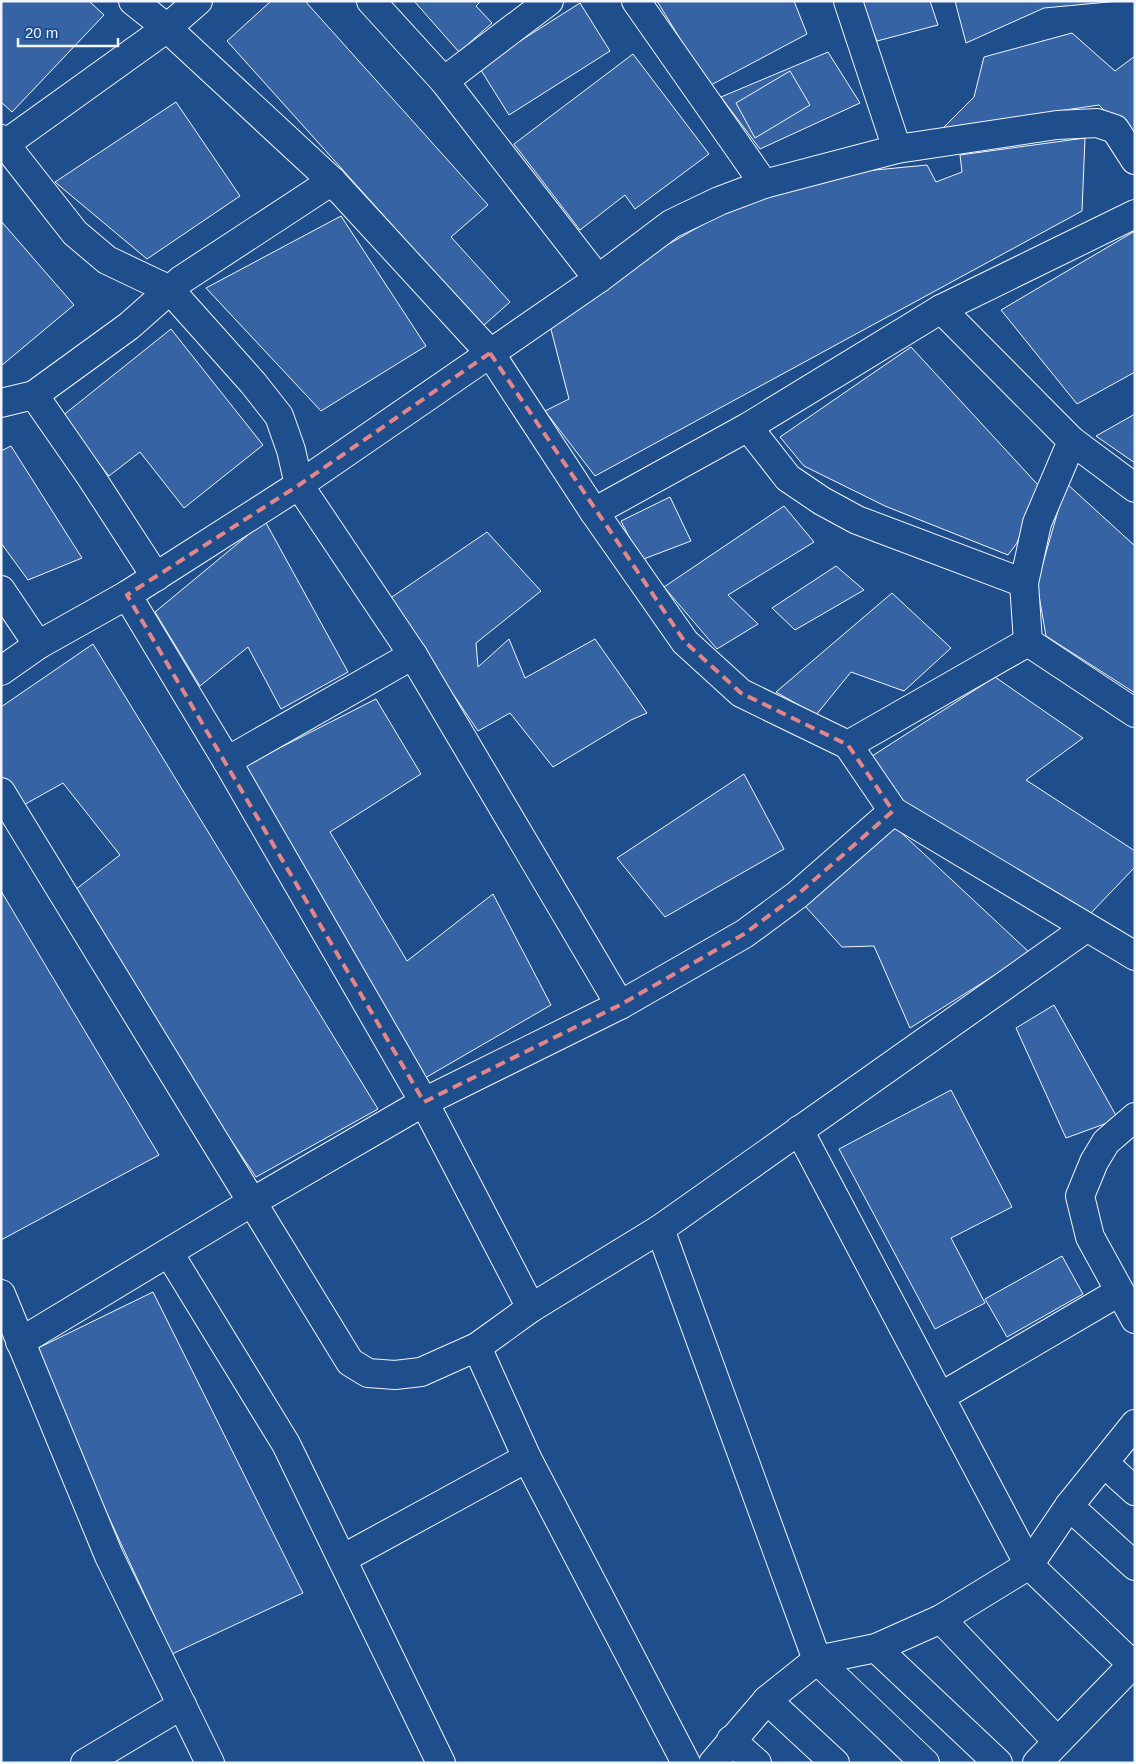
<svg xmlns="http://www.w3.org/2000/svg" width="1136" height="1764" viewBox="0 0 1136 1764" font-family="Helvetica,sans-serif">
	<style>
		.building { fill: #3563a3; stroke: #f2f6ff }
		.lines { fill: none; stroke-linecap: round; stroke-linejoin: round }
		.minor-casing { stroke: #f2f6ff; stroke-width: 30 }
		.minor { stroke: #1f4e8c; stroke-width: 28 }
		.marked { fill: none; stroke: #e38589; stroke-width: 4; stroke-dasharray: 10 6; stroke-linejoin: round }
	</style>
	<rect width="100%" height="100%" fill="#1f4e8c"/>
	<g class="building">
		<path d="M1,1H89L104,15L12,112L1,102Z"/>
		<path d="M271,1H305L488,205L451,237L510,302L483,326L227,41Z"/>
		<path d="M414,1H481L476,6L492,23L459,52Z"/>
		<path d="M657,1H794L807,34L709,86Z"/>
		<path d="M860,1H930L938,25L877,41Z"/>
		<path d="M955,1H1119L1044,8L966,43Z"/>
		<path d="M580,3L610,51L509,115L479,67Z"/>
		<path d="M1072,33L1115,71L1135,56V142L1099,105L943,128L974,97L984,57Z"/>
		<path d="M828,52L860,103L760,149L721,97Z"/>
		<path d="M633,54L709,154L635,209L625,195L580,230L514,144Z"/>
		<path d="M790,71L810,105L755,138L736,103Z"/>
		<path d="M176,102L240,196L147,259L55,182Z"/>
		<path d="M1085,138L1082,211L595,476L545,411L569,399L547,314L782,179L927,165L936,182L962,172L960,155Z"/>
		<path d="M341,216L426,346L321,411L206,288Z"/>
		<path d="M1,221L74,305L1,366Z"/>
		<path d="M1135,231V372L1077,404L1001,310Z"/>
		<path d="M171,329L263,445L184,508L140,452L109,476L61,417Z"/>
		<path d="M911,347L1038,485L1017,543L1008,555L885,506L804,466L780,437Z"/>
		<path d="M1135,414V463L1096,436Z"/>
		<path d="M11,446L82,558L28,580L1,543V451Z"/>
		<path d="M1066,483L1135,546V693L1046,636L1037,584Z"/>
		<path d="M670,497L691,541L641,560L621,521Z"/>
		<path d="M784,506L814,542L728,595L758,624L717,649L664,587Z"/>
		<path d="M265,521L348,672L281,709L248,647L200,686L155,612Z"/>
		<path d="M487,532L541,591L476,643L478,667L509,639L525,678L595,639L647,713L631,720L553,767L510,713L478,731L389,599Z"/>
		<path d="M836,566L864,590L795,630L772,608Z"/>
		<path d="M892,593L951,648L904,691L851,672L816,715L776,692Z"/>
		<path d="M93,644L378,1109L256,1177L66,897L120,855L63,783L13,811L1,792V707Z"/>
		<path d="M995,677L1083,738L1026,780L1135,851V867L1090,914L900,816L869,758Z"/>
		<path d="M376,699L421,774L330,832L407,961L493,894L551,1005L425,1078L244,766Z"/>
		<path d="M744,774L784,849L665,917L617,858Z"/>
		<path d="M893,825L1030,953L910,1028L874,946L842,947L805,906Z"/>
		<path d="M1,891L159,1155L1,1240Z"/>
		<path d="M1054,1005L1118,1119L1066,1138L1016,1028Z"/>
		<path d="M951,1090L1012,1207L951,1238L985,1303L935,1329L839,1149Z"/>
		<path d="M1062,1256L1083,1294L1007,1337L985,1299Z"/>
		<path d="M153,1292L303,1593L172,1654L32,1351Z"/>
	</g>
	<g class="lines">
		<defs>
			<g id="minor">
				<path d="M133,1L167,28L332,181L490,353L594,512L685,642L741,693L848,745L893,811L1135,956"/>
				<path d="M371,1L444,81L598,279"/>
				<path d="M636,1L764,184"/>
				<path d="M848,1L897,149"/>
				<path d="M444,81L549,1"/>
				<path d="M1,139L75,233L107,260L170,290L253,383L279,416L291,450L299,485L413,655L620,1005"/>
				<path d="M1,147L167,28L198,1"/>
				<path d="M941,309L1072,441L1135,488"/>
				<path d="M34,395L91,477L156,577"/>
				<path d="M1,403L34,395L129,326L181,280L332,181"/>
				<path d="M748,427L788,478L822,501L857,520L1024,583"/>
				<path d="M594,512L748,427L941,309L1135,214"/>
				<path d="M1,590L38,645"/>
				<path d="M127,595L227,761L424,1102L531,1308"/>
				<path d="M1028,642L1024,583L1037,523L1072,441"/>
				<path d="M1028,642L1135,713"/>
				<path d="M1,671L38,645L127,595L299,485L598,279L671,224L719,201L764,184L897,149L1057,125L1097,123L1115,129L1135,160"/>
				<path d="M848,745L1028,642"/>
				<path d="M227,761L413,655"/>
				<path d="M1,792L350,1362L368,1373L395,1375L421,1372L477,1347L531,1308L660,1229L1086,928"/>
				<path d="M1135,1117L1106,1142L1094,1162L1080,1196L1090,1237L1135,1319"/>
				<path d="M799,1130L1029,1565L1135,1667"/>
				<path d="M660,1229L817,1660L925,1763"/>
				<path d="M169,1253L286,1444L441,1763"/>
				<path d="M1,1294L109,1556L210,1763"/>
				<path d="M20,1342L252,1202L424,1102L620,1005L744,934L797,895L893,811"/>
				<path d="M477,1347L527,1458L686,1763"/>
				<path d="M940,1397L1119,1292"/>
				<path d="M1104,1463L1135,1491"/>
				<path d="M1069,1506L1135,1566"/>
				<path d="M342,1559L527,1458"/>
				<path d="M941,1619L1057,1741"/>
				<path d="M876,1648L998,1763"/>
				<path d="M767,1700L835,1763"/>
				<path d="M731,1740L757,1763"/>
				<path d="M85,1763L182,1705"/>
				<path d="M713,1763L767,1700L817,1660L876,1648L941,1619L1029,1565L1069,1506L1135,1424"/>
				<path d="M1037,1763L1135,1662"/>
			</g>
		</defs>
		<use href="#minor" class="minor-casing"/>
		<use href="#minor" class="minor"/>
	</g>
	<path class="marked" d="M490,353L685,642L741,693L848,745L893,811L797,895L744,934L620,1005L424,1102L127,595L299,485Z"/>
	<rect width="1136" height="1764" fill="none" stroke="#f2f6ff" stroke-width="5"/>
	<path d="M18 38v8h100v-8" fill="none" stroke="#f2f6ff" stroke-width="2.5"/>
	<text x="25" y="38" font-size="15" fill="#f2f6ff" stroke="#1f4e8c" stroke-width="4" paint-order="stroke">20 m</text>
</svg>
